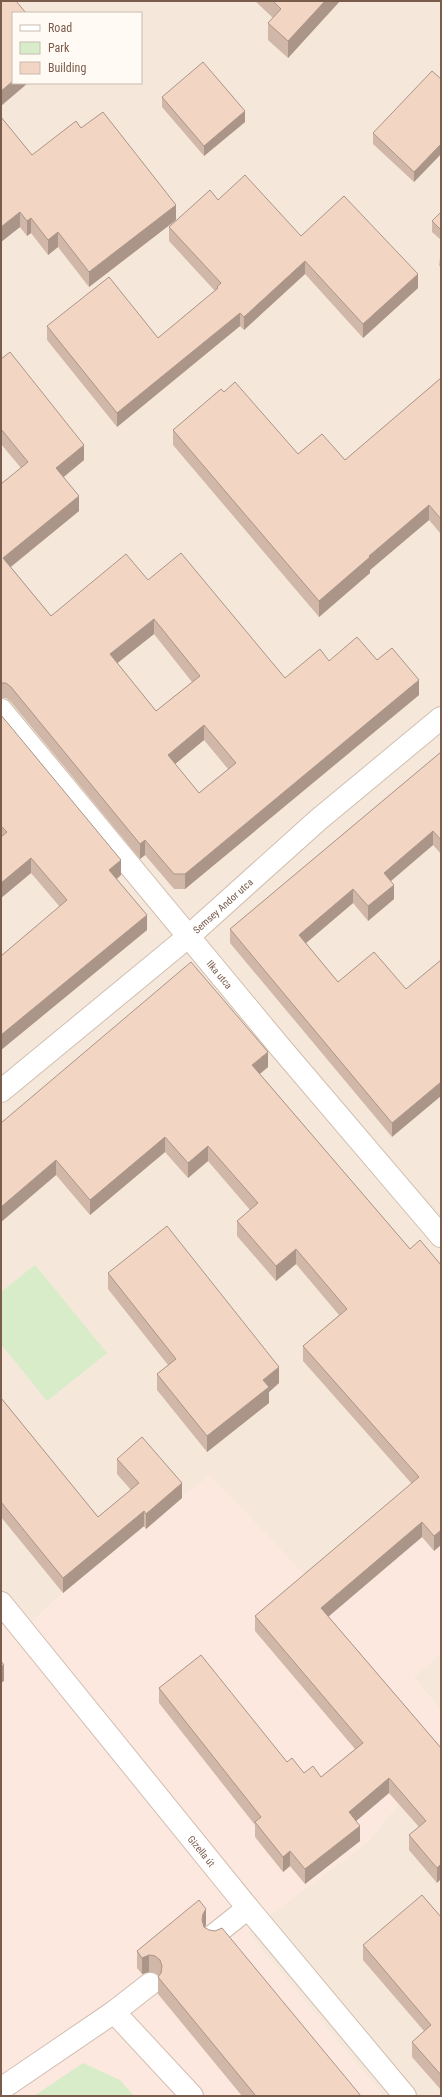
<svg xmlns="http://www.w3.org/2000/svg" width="442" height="2097" viewBox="0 0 442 2097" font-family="'Roboto Condensed',sans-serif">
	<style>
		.residential { fill: #f5e8da; fill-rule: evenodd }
		.commercial { fill: #fde8e0 }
		.green { fill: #d8ecc9 }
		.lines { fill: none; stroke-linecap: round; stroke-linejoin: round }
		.minor-casing { stroke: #d1beb0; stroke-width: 24 }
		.minor { stroke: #fff; stroke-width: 22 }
		.wall { fill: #d1b7a8; fill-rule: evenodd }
		.shaded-wall { fill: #aa9588 }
		.building { fill: #f3d5c3; stroke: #aa9588; fill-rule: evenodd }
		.labels { text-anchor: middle; stroke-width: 3; stroke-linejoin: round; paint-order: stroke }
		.street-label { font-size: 10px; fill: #7a5c4d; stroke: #fffaf3 }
	</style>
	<rect width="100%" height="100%" fill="#fdf6ec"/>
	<g class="residential">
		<path d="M1,1H441V1464L304,1574L63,1593L15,1639L1,1622ZM13,13H141V83H13Z"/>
		<path d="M441,1653V1710L413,1677Z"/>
		<path d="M441,1753V2096H383L247,1932L367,1842Z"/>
	</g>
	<path class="commercial" d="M441,1464V1653L413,1677L441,1710V1753L367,1842L247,1932L383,2096H1V1622L15,1639L63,1593L210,1475L304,1574Z"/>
	<g class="green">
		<path d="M35,1265L107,1353L47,1401L1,1344V1292Z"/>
		<path d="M83,2063L120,2080L134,2096H34Z"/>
	</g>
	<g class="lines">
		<defs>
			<g id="minor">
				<path id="s1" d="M1,710L280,1047L441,1236"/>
				<path id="s2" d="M1,1091L189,936L318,820L441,718"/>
				<path id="s3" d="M1,1603L248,1908L405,2096"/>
				<path d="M214,1935L248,1908"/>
				<path d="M114,2012L150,1984"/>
				<path d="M1,2089L114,2012L192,2096"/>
			</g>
		</defs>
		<use href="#minor" class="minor-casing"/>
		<use href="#minor" class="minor"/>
	</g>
	<g class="wall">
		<path d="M255,1H340L288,58L268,40V23L273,18Z"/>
		<path d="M441,79V154L414,182L373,144V133Z"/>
		<path d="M162,97L245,122L204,156L162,107Z"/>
		<path d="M1,117L32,155L81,128L176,220L89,287L58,247L48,255L31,233L27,236L20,227L1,242Z"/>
		<path d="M218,200L418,288L363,338L305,274L244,330L240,326L117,427L47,340V326L158,338L215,291L169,241V227Z"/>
		<path d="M441,212V240L432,232V221Z"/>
		<path d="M441,248V277H440Z"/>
		<path d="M1,359L84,460L64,477L79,511L11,567L51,616L148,580L285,678L329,661L377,660L419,695L185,889H174L145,855L140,859L11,702L6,698H1V484L21,468L1,444ZM154,634L192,682L156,711L117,663ZM204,740L228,769L199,793L175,764Z"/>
		<path d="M441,378V534L429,520L370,570V573L319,617L173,445V430L224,392L298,454L345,460Z"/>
		<path d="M1,715L121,875L117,879L147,930L1,1050V956L60,907L31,873L1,898Z"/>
		<path d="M441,752V854L433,845L390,881L394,899L368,921L353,903L306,943L338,982L406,989L392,1137L230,943V929Z"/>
		<path d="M268,1067L260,1074L410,1249L441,1265L434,1551L422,1537L328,1616L441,1748L437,1883L409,1850V1835L419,1827L389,1793L356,1821L360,1841L305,1884L290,1866L283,1872L255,1837V1825L159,1703V1688L287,1762L304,1773L321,1777L355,1749L255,1631V1616L412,1484L303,1361V1346L339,1315L296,1264L276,1281L237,1236V1221L250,1210L208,1161L188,1178L165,1152L90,1215L56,1175L1,1222V1123Z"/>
		<path d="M108,1273L279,1383L269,1392V1403L207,1452L157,1390V1374L168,1365L108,1289Z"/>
		<path d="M1,1398L98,1517L131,1490L117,1474V1459L182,1498L146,1529L144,1526L63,1593L1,1517Z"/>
		<path d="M441,1917V2090L412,2057V2042L424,2031L363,1960V1945Z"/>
		<path d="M206,1925L205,1927L361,2096H242L158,1994V1977L159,1976L155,1973L149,1972L142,1974L137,1968V1951Z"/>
	</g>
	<g class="shaded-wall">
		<path d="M325,1H340L288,58V41Z"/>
		<path d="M13,81V83H28L1,106V91Z"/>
		<path d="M245,111V122L204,156V146Z"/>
		<path d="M441,144V154L414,182V172Z"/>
		<path d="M176,205V220L89,287V272Z"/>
		<path d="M20,212V227L1,242V227Z"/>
		<path d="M31,218V233L27,236V221Z"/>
		<path d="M58,232V247L48,255V240Z"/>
		<path d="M305,261V274L244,330V317Z"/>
		<path d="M418,274V288L363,338V324Z"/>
		<path d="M240,313V326L117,427V413Z"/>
		<path d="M84,445V460L56,483V468Z"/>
		<path d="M79,496V511L3,573V558Z"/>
		<path d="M429,505V520L370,570V573L319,617V601L369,556Z"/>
		<path d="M154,619V634L110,669V654Z"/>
		<path d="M419,680V695L185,889V874Z"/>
		<path d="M204,725V740L168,770V755Z"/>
		<path d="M433,831V845L384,887V873Z"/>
		<path d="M145,840V855L140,859V844Z"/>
		<path d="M31,858V873L1,898V883Z"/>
		<path d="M121,860V875L109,885V870Z"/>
		<path d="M394,885V899L368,921V906Z"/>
		<path d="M353,889V903L299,949V935Z"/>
		<path d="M147,915V930L1,1050V1035Z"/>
		<path d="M268,1052V1067L252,1080V1065Z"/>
		<path d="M441,1082V1096L392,1137V1123Z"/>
		<path d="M165,1137V1152L90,1215V1200Z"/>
		<path d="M208,1146V1161L188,1178V1163Z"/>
		<path d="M56,1160V1175L1,1222V1207Z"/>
		<path d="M296,1249V1264L276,1281V1266Z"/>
		<path d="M279,1367V1383L269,1392V1403L207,1452V1436L263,1380Z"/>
		<path d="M182,1483V1498L146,1529V1514Z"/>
		<path d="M144,1511V1526L63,1593V1578Z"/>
		<path d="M422,1522V1537L321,1623V1608Z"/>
		<path d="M441,1530V1545L434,1551V1536Z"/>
		<path d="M4,1665V1681L1,1683V1666Z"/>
		<path d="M389,1778V1793L349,1827V1812Z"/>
		<path d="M360,1826V1841L305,1884V1869Z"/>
		<path d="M290,1851V1866L283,1872V1857Z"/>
		<path d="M441,1864V1879L437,1883V1868Z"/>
		<path d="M206,1909V1925L203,1930L202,1920L203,1914Z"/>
		<path d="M149,1955V1972L142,1974V1958Z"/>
	</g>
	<g class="building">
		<path d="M1,1H16L26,13H13V81L1,91Z"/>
		<path d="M273,1H325L288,41L268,23L281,9Z"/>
		<path d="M203,62L245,111L204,146L162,97Z"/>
		<path d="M432,71L441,79V144L414,172L373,133Z"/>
		<path d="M103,112L176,205L89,272L58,232L48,240L31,218L27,221L20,212L1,227V117L32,155L76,121L81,128Z"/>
		<path d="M245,175L301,236L344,196L418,274L363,324L305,261L244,317L240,313L117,413L47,326L109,277L158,338L218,288L217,287L221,283L169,227L210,190L218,200Z"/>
		<path d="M441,212V230L432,221Z"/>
		<path d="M441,248V267L440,266Z"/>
		<path d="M10,352L84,445L56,468L79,496L3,558L51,616L126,554L148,580L181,553L285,678L320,649L329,661L357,637L377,660L392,648L419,680L185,874H174L145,840L140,844L11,687L6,683H1V484L28,462L1,429V359ZM154,619L200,676L156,711L110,654ZM204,725L236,763L199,793L168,755Z"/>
		<path d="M441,378V519L429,505L369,556L370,557L319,601L173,430L221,389L224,392L235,382L298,454L322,434L345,460Z"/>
		<path d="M1,715L121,860L109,870L147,915L1,1035V956L67,900L31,858L1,883V837L7,832L1,826Z"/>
		<path d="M441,752V840L433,831L384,873L394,885L368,906L353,889L299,935L338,982L374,952L406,989L441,960V1082L392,1123L230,929Z"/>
		<path d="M191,962L268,1052L252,1065L410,1249L420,1240L441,1265V1530L434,1536L422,1522L321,1608L441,1748V1864L437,1868L409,1835L426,1821L389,1778L349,1812L360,1826L305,1869L290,1851L283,1857L255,1822L261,1817L159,1688L201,1655L287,1762L292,1758L304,1773L313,1766L321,1777L363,1743L255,1616L419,1477L303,1346L347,1309L296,1249L276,1266L237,1221L258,1203L208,1146L188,1163L165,1137L90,1200L56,1160L1,1207V1123Z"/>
		<path d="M167,1226L279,1367L263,1380L269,1387L207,1436L157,1374L176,1359L108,1273Z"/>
		<path d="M1,1398L98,1517L139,1483L117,1459L142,1437L182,1483L146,1514L144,1511L63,1578L1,1502Z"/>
		<path d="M1,1661L4,1665L1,1666Z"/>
		<path d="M422,1895L441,1917V2075L412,2042L431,2025L363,1945Z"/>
		<path d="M199,1900L206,1909L203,1914L202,1920L204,1927L209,1930L215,1931L222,1928L361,2096H256L158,1977L161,1973L162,1966L160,1960L155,1956L149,1955L142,1958L137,1951Z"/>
	</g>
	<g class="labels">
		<g class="street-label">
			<text dy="4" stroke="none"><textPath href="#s2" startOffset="289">Semsey Andor utca</textPath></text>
			<text dy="4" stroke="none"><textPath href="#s1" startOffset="343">Ilka utca</textPath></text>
			<text dy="4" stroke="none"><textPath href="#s3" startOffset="319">Gizella út</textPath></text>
		</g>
	</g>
	<rect width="442" height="2097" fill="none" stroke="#7a5c4d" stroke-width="4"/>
	<rect x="12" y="12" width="130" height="72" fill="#fffaf3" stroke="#cabbb1"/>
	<rect x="20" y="25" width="20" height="6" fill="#ffffff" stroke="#cabbb1"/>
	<text x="48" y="32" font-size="12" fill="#7a5c4d">Road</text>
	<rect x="20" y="42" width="20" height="12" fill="#d8ecc9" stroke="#cabbb1"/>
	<text x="48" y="52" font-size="12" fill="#7a5c4d">Park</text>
	<rect x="20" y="62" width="20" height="12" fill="#f3d5c3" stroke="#cabbb1"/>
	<text x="48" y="72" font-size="12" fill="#7a5c4d">Building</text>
</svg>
